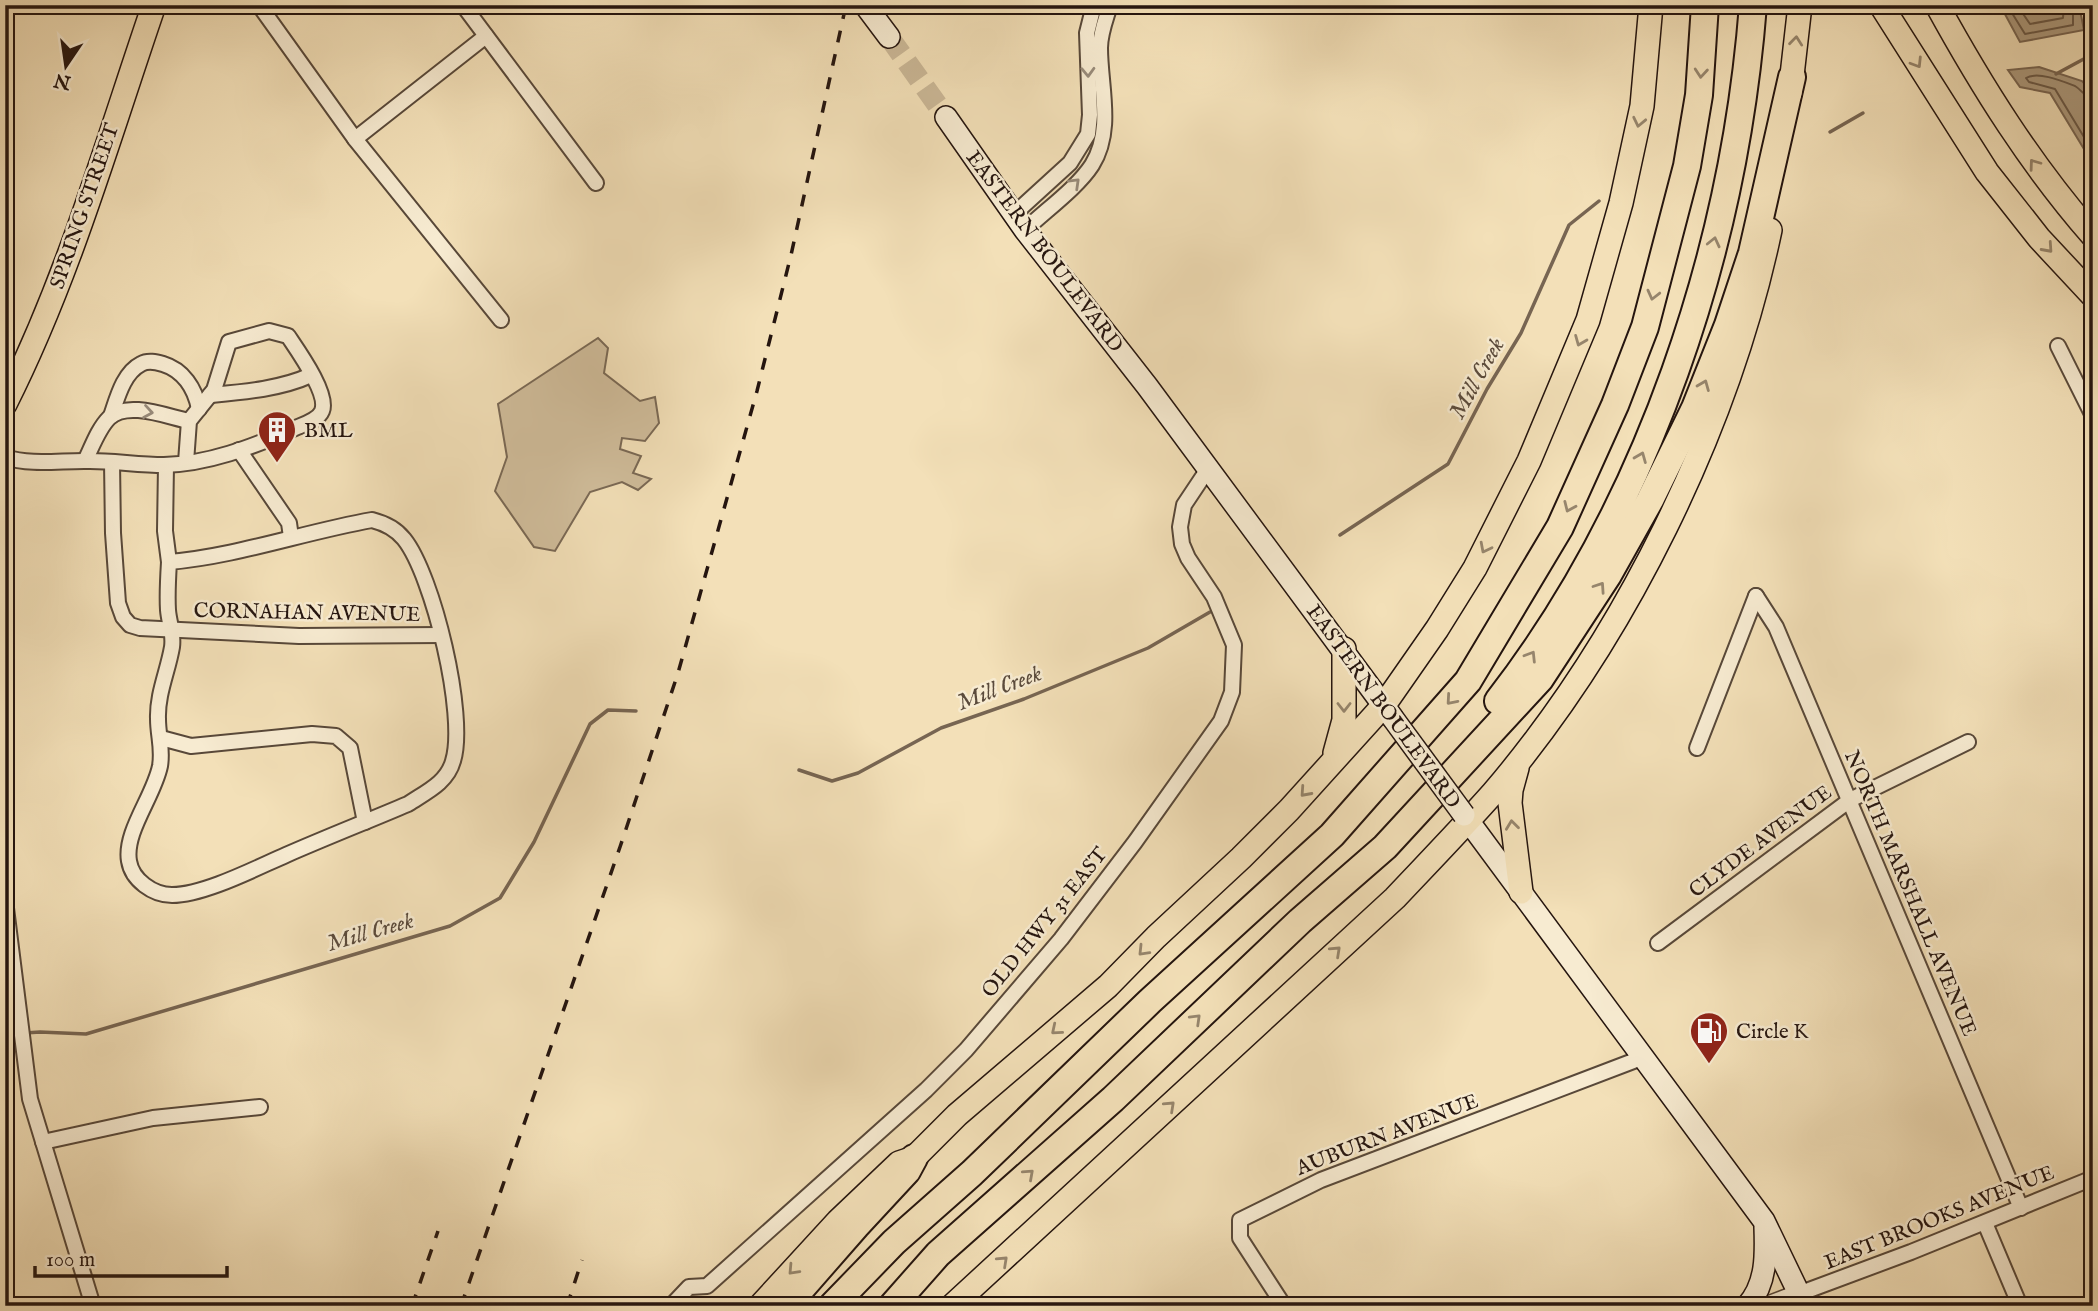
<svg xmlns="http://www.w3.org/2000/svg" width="2098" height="1311" viewBox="0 0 2098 1311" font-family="'IM FELL English',serif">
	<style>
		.green { fill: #d0bd9b; stroke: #7a6955; stroke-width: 2 }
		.water { fill: #ad9b7f; stroke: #776552; stroke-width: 2 }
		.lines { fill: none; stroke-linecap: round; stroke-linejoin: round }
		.shore { stroke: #695847; stroke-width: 2 }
		.stream { stroke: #776552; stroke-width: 3.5 }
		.secondary-tunnel { stroke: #cab796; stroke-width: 21; stroke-dasharray: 21 10; stroke-linecap: butt }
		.minor-casing { stroke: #584839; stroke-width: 18 }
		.tertiary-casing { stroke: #584839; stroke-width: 21 }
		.secondary-casing { stroke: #25150f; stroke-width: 24 }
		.primary-casing { stroke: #25150f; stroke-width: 26 }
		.motorway-casing { stroke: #25150f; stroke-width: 30 }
		.minor { stroke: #f7ebd1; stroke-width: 14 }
		.tertiary { stroke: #f7ebd1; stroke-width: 18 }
		.secondary { stroke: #f7ebd1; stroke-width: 21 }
		.primary { stroke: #f3e0b8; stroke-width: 23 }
		.motorway { stroke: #f3e0b8; stroke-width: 26 }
		.rail { stroke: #25150f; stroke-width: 3.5; stroke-dasharray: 12 12; stroke-linecap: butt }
		.secondary-bridge-casing { stroke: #25150f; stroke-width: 24; stroke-linecap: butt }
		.secondary-bridge { stroke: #f7ebd1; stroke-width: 21 }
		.oneway { stroke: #96856c }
		.oneway2 { stroke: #988b7a }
		.labels { text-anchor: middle; stroke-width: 5; stroke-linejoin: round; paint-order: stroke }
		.street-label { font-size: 21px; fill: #25150f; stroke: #f7ebd1 }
		.poi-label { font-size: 21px; fill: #25150f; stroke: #f7ebd1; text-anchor: start }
		.water-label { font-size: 23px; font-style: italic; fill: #5b4b3c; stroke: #f7ebd1 }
	</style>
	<rect width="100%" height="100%" fill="#f3e0b8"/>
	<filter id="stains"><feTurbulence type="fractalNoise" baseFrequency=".00286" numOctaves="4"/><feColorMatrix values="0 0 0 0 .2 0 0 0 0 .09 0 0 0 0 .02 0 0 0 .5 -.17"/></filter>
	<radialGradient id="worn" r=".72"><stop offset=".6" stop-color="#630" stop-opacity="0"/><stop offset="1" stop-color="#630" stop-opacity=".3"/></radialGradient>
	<path class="green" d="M598,338L608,348L604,373L640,401L655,397L659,423L645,441L622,438L620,449L641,456L633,473L651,479L638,490L622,482L590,492L555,551L534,547L495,491L507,457L498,404Z"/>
	<g class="water">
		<path d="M2000,5H2079L2084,30L2020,42Z"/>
		<path d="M2039,67L2082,81L2093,93V164L2050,93L2020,87L2008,70Z"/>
	</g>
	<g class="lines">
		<g class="shore">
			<path d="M2007,5L2025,34L2073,25V5"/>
			<path d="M2017,5L2030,24L2063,18L2064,5"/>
			<path d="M2093,98C2084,97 2082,90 2075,86C2062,81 2038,71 2026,78L2029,82L2055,89L2093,152"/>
		</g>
		<g class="stream">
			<path d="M2056,74L2093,54"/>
			<path d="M1830,132L1863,113"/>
			<path d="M1340,535L1448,464L1487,389L1521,333L1569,225L1599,201"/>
			<path d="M799,770L832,781L858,773L941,728L1024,699L1148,648L1210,612"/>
			<path d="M25,1033L40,1032L86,1034L450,926L500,898L534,842L590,724L608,710L636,711"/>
			<path d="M5,1035L17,1034"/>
		</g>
		<path class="secondary-tunnel" d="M889,37L946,117"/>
		<defs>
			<g id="minor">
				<path d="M259,5L355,139L501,320"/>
				<path d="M463,5L596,183"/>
				<path d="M355,139L486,36"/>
				<path d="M1014,214L1070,163L1088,134L1090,115L1087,33L1094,5"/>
				<path d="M1025,230C1046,210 1077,188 1092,165C1114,130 1100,86 1100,48C1100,33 1106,19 1110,5"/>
				<path d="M2058,346L2093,416"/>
				<path d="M210,395C243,392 281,389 311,375"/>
				<path d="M111,416C117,399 123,373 141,364C148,360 156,362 163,364C183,370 195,388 199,409"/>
				<path d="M239,450L289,523L291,537"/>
				<path d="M5,457C32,466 62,460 90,461C114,461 139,465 164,465C208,464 252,447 291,430C301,425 318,421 322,411C329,394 298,351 288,336L269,331L229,342L214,390L189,421L186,462"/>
				<path d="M85,461C92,447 98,429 109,418C127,400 168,417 189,421"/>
				<path d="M112,462L113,533L118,603L123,617L130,625L140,628L299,636L441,635"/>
				<path d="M166,465L165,531L169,562C238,556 304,532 372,520C384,523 396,529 404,539C433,575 467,716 453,761C447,783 426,792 408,804C368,821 327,837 286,855C256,868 204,895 172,895C153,895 132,880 129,861C124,832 154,796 160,766C163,748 158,736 158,719C157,694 168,671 172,647C174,633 169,623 168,610C167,594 168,578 169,562"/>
				<path d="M1756,596L1776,627L2021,1208"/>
				<path d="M161,738L191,746L312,734L336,736L350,748L365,822"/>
				<path d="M1697,748L1756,596"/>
				<path d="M5,900L30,1099L93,1306"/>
				<path d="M1658,943L1850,800L1968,742"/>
				<path d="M43,1142L153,1118L260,1107"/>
				<path d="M1985,1223L2020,1306"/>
				<path d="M1801,1293L1911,1252L2093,1178"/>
				<path d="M671,1306L689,1287L707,1286L926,1090L966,1050L1061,939L1135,842L1221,721L1232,692L1234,645L1214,597L1188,558L1182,544L1180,527L1184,505L1208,469"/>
				<path d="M1284,1306L1240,1238V1220L1321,1180L1644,1057"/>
			</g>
			<path id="tertiary" d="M1767,1306L1801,1293"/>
			<g id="secondary">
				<path d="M865,5L889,37"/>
				<path d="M946,117L1025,230L1147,386L1392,717"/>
				<path d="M1464,815L1764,1221L1805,1306"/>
				<path d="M1747,1306C1767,1284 1766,1254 1765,1227"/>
			</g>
			<g id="primary">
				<path d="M1881,5L1987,172L2039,238L2093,296"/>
				<path d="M1937,5C1982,87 2031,165 2093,236"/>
				<path d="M1790,93L1800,5"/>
				<path d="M5,404C69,277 108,139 154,5"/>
				<path d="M1335,753L1344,720V649"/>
				<path d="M1517,768L1511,790L1510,803L1521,892"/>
				<path d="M760,1306L838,1221L899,1163L914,1158L957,1115L1108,986L1156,937L1241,858L1289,810L1384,705L1437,629L1475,568L1529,461L1588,320L1621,203L1642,106L1651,5"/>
				<path d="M952,1306L1395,898C1428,863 1461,829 1493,793C1625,638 1728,429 1770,230"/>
			</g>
			<g id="motorway">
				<path d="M1498,701C1649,506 1734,250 1753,5"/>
				<path d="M786,1306L856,1226L907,1171L914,1158"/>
				<path d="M832,1306L894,1242L972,1173L1150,1001L1332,835L1468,681L1560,527L1615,405L1645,327L1687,166L1699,95L1705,5"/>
				<path d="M892,1306L938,1254L1113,1099L1300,921L1385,847L1540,679L1608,575L1650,500L1695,408L1728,325L1752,253L1792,77"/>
			</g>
		</defs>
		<use href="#minor" class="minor-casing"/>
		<use href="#tertiary" class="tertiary-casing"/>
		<use href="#secondary" class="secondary-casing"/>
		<use href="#primary" class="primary-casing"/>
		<use href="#motorway" class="motorway-casing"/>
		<use href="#minor" class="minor"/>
		<use href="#tertiary" class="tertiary"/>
		<use href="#secondary" class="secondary"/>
		<use href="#primary" class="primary"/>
		<use href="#motorway" class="motorway"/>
		<g class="rail">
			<path d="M412,1306L438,1231"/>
			<path d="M461,1306L620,847L678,673L757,391L791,255L846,5"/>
			<path d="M567,1306L582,1260"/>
		</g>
		<defs>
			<path id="secondary-bridge" d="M1392,717L1464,815"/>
		</defs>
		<use href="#secondary-bridge" class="secondary-bridge-casing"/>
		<use href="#secondary-bridge" class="secondary-bridge"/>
	</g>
	<defs><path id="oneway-chevron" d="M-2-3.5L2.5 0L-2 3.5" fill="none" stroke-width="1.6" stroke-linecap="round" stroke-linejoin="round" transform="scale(1.75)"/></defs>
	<g class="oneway">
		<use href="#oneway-chevron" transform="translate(1796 41) rotate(-84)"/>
		<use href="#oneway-chevron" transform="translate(1917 63) rotate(58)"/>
		<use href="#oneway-chevron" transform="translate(1701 73) rotate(95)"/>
		<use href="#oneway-chevron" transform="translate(1639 122) rotate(102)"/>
		<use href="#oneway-chevron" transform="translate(2034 164) rotate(-126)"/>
		<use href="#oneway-chevron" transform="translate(1714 242) rotate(-77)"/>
		<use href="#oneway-chevron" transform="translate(2048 248) rotate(48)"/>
		<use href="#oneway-chevron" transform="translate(1653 295) rotate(104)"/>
		<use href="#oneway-chevron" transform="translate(1580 341) rotate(112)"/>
		<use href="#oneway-chevron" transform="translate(1704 385) rotate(-68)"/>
		<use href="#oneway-chevron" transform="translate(1641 457) rotate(-68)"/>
		<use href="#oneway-chevron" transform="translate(1569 507) rotate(114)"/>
		<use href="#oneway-chevron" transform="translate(1485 548) rotate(117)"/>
		<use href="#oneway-chevron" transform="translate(1600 587) rotate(-56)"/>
		<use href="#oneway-chevron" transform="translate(1531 656) rotate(-58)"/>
		<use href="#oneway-chevron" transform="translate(1451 700) rotate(131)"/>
		<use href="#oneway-chevron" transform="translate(1344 707) rotate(90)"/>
		<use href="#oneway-chevron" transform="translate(1305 792) rotate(132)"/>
		<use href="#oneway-chevron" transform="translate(1512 825) rotate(-97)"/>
		<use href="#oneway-chevron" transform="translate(1143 951) rotate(134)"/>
		<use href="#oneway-chevron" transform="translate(1336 951) rotate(-43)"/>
		<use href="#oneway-chevron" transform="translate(1196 1019) rotate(-44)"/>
		<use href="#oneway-chevron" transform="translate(1056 1030) rotate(140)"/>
		<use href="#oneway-chevron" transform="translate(1170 1106) rotate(-43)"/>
		<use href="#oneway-chevron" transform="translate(1029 1174) rotate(-42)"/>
		<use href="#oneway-chevron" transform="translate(1003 1261) rotate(-43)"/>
		<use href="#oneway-chevron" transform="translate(793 1270) rotate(133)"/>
	</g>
	<g class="oneway2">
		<use href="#oneway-chevron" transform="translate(1088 72) rotate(88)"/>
		<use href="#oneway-chevron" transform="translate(1075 183) rotate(-44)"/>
		<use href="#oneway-chevron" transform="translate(148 412) rotate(9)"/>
	</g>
	<defs>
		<symbol id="building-pin" viewBox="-11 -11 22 30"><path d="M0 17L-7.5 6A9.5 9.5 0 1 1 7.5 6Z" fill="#8f2418" stroke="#f7ebd1"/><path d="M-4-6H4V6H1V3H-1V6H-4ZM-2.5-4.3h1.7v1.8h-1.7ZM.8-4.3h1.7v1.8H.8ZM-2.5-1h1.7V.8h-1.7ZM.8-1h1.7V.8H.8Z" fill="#fff"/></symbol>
		<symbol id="fuel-pin" viewBox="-11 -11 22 30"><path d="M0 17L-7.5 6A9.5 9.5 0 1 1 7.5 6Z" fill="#8f2418" stroke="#f7ebd1"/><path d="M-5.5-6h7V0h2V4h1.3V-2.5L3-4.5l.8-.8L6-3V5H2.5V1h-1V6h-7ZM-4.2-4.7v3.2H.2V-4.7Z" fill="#fff"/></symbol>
	</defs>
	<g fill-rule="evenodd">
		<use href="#building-pin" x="255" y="408" width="44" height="60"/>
		<use href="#fuel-pin" x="1687" y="1009" width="44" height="60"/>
	</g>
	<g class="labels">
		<g class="street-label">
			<text transform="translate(84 206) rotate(-71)" y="7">SPRING STREET</text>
			<text transform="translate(1045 251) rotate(53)" y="7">EASTERN BOULEVARD</text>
			<text transform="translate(307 612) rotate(1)" y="7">CORNAHAN AVENUE</text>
			<text transform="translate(1384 706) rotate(54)" y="7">EASTERN BOULEVARD</text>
			<text transform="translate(1760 841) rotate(-37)" y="7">CLYDE AVENUE</text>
			<text transform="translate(1911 893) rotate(67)" y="7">NORTH MARSHALL AVENUE</text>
			<text transform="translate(1044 922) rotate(-51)" y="7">OLD HWY 31 EAST</text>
			<text transform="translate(1387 1134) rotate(-21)" y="7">AUBURN AVENUE</text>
			<text transform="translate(1939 1217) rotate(-22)" y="7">EAST BROOKS AVENUE</text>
		</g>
		<g class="poi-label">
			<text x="304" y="437">BML</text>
			<text x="1736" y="1038">Circle K</text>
		</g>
		<g class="water-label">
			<text transform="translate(1476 378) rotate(-61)" y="8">Mill Creek</text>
			<text transform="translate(999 687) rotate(-21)" y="8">Mill Creek</text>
			<text transform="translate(370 931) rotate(-16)" y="8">Mill Creek</text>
		</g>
	</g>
	<rect width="2098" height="1311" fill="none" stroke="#f3e0b8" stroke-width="28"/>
	<rect x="7" y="7" width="2084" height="1297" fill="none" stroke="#25150f" stroke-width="3.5"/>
	<rect x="14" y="14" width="2070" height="1283" fill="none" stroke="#25150f" stroke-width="2"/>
	<g transform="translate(66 66) rotate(193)" stroke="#f7ebd1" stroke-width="5" paint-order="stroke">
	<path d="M0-5L12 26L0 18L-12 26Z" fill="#25150f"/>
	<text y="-10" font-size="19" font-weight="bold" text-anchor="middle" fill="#25150f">N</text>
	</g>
	<path d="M35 1266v10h192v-10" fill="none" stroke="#25150f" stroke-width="3.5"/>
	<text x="46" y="1266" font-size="21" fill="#25150f" stroke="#f7ebd1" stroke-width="5" paint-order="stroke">100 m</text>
	<rect width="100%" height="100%" filter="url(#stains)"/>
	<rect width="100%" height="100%" fill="url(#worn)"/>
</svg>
